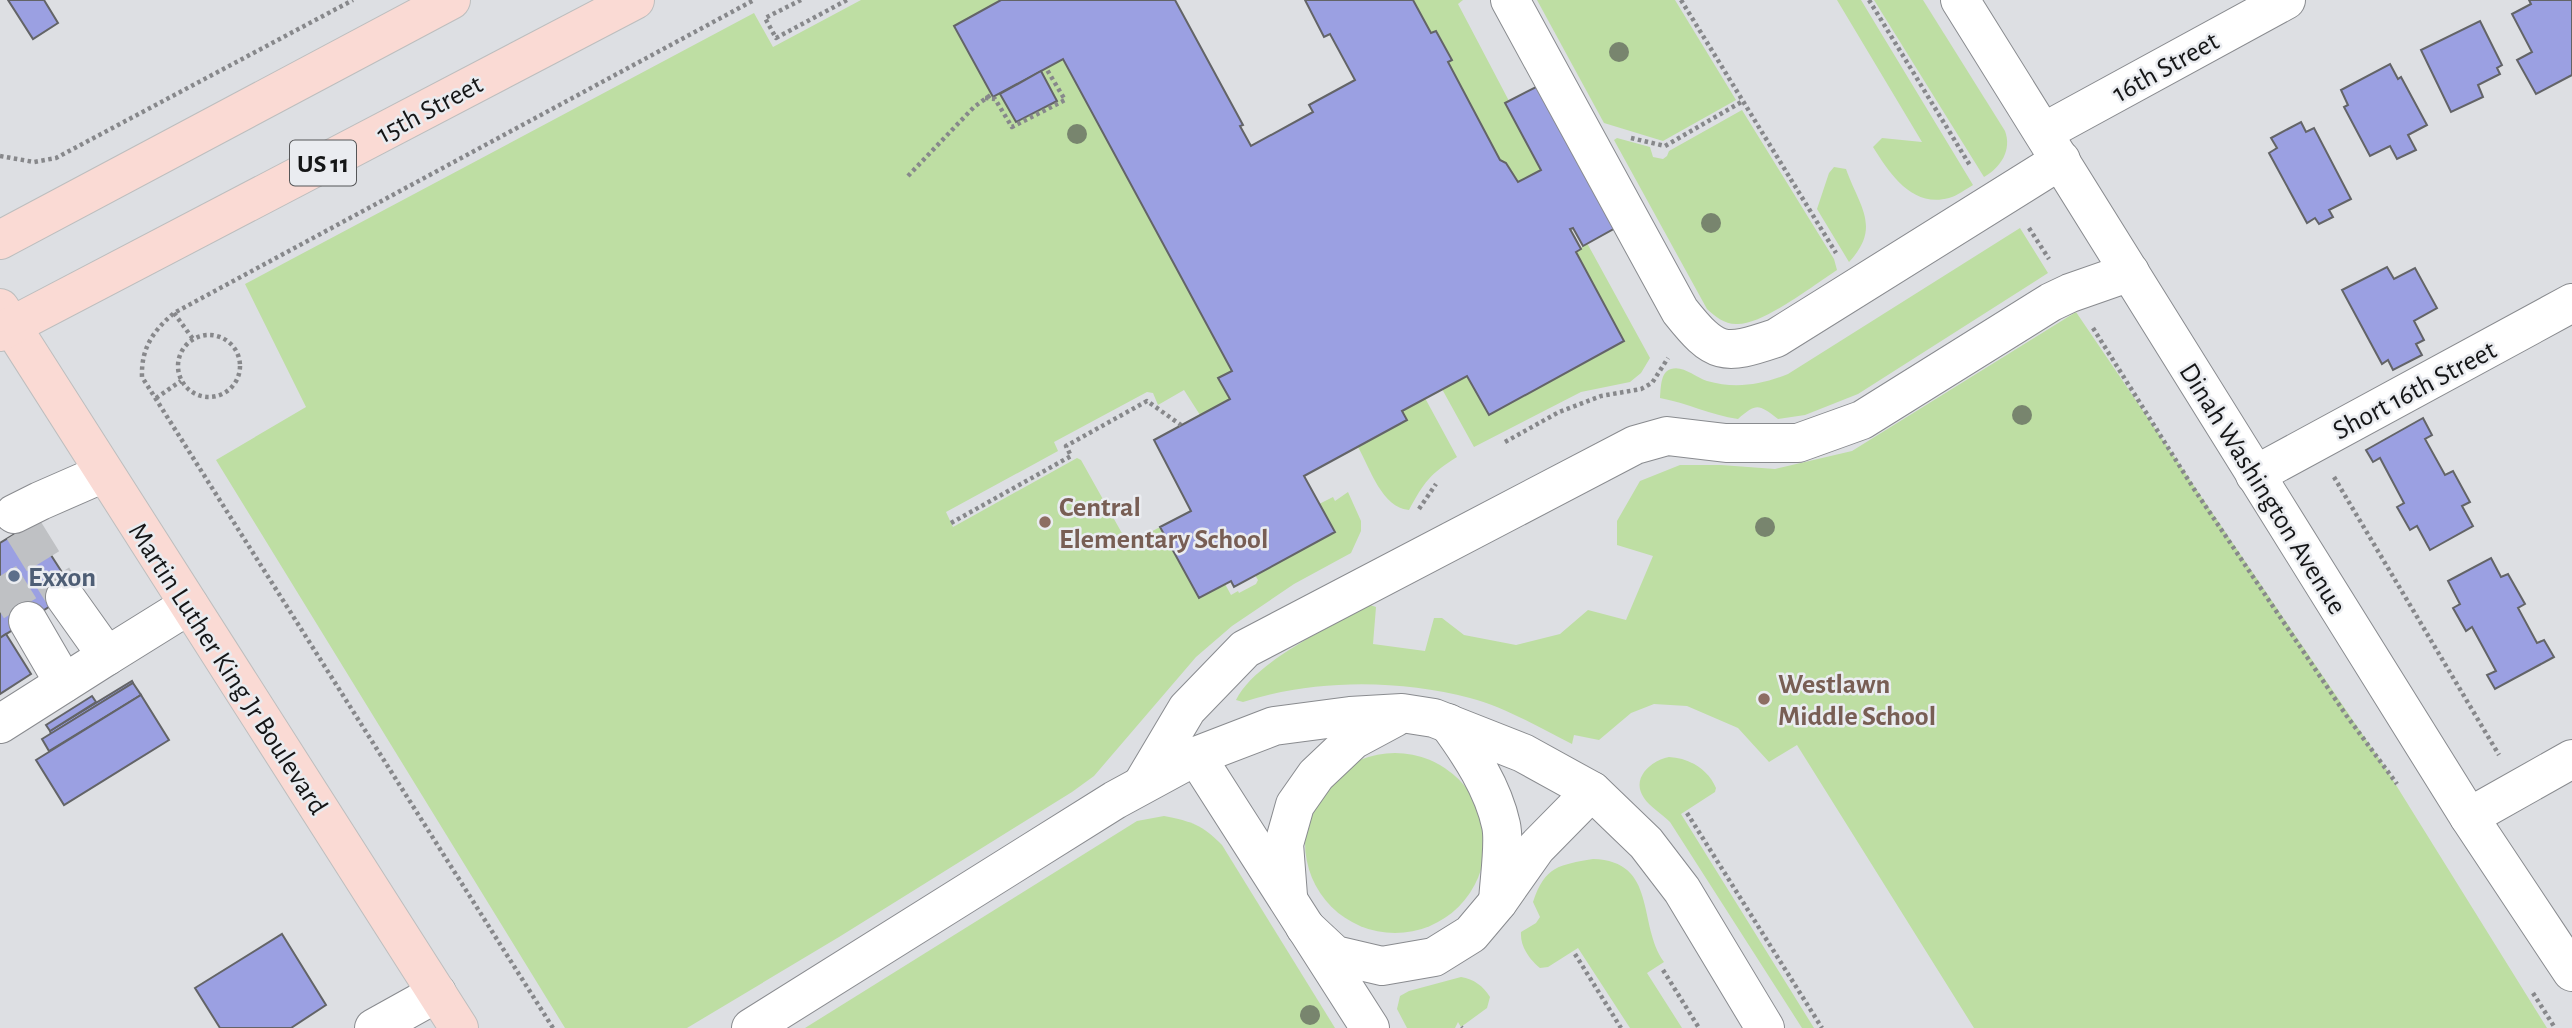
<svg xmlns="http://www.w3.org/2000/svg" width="2572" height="1028" viewBox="0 0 2572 1028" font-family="'Alegreya Sans',sans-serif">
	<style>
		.green { fill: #bedea3 }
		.building { fill: #9ba0e2; stroke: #636467; stroke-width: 2 }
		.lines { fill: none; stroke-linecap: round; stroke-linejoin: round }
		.minor-tunnel { stroke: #bfc1c4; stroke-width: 38; stroke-dasharray: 38 19; stroke-linecap: butt }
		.minor-casing { stroke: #898b8f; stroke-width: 40 }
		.major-casing { stroke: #bdbebe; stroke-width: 40 }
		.path { stroke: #87888b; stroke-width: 4.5; stroke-dasharray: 3.5 3.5; stroke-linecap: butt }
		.minor { stroke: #fff; stroke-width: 38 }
		.major { stroke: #fadad4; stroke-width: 38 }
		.tree { fill: #78856e }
		.education-dot { fill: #8d6e63; stroke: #eaecf0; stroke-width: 2.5 }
		.service-dot { fill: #5c6f8a; stroke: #eaecf0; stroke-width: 2.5 }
		.labels { text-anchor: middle; stroke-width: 5; stroke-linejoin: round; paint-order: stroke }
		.shield { fill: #eaecf0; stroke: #555658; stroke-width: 2 }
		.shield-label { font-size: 26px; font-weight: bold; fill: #151617 }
		.street-label { font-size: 28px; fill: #151617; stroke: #eaecf0 }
		.education-label { font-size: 28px; font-weight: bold; fill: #785e54; stroke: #eaecf0; text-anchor: start }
		.service-label { font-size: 28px; font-weight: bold; fill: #4e5e75; stroke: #eaecf0; text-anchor: start }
	</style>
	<rect width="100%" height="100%" fill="#dddfe3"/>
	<g class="green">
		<path d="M861,0H1001L954,26L994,97L1063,59L1232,371L1219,378L1230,399L1200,415L1184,390L1158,405L1153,393L1147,392L1054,442L1058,451L946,512L953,527L1077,458L1081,460L1128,544L1160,527L1199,598L1225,584L1231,595L1238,591L1239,593L1256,584L1258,580L1255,575L1334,532L1319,504L1333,497L1335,501L1348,492L1361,521V531L1351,553L1294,584L1232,626L1196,657L1094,776L1072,792L839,937L687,1028H565L216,460L306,407L245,284L754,13L773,47Z"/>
		<path d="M1413,0H1463L1458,4L1509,101L1505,103L1541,170L1518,182L1507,163L1500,160L1448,62L1451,59L1437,31L1431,33Z"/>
		<path d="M1537,0H1675L1736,100L1663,141L1604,123Z"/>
		<path d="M1837,0H1861L1973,185C1966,189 1957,196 1949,198C1912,208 1890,174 1873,147L1882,138L1922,142Z"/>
		<path d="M1874,0H1923L2005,131C2012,150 2001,167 1984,177Z"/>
		<path d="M1742,110L1834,259L1837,270C1814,285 1761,326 1736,324C1724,324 1716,317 1707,309L1614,140L1617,138L1650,147L1653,157L1663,159L1667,156L1669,151Z"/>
		<path d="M1834,167L1846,169C1859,206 1882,227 1849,262L1817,209L1829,173Z"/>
		<path d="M2020,228L2048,273L1858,394L1805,415L1778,419C1758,404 1757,403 1738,419C1711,415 1687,403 1660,398C1661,389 1660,372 1671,369C1683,365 1695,377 1707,381C1735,389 1761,385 1788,374Z"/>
		<path d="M1587,243L1650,358L1641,373L1630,382L1581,392L1474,447L1442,389L1467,376L1489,415L1624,342L1576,252Z"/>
		<path d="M2076,312L2386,769L2547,1028H1974L1797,745L1769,762L1738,728L1687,706L1654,704L1631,713L1599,740L1574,735L1572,744C1540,728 1505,707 1470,698C1398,679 1314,679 1243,702L1236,700C1255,661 1332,626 1370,605L1376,607L1373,644L1425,651L1434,618H1442L1464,635L1516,645L1560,634L1588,610L1626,620L1653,556L1617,545V521L1640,481L1680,465H1721L1775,469L1852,451Z"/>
		<path d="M1425,398L1457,457C1430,474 1424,482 1409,510C1382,508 1370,468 1358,447L1407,420L1402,411Z"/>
		<circle cx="1395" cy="843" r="90"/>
		<path d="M1669,757C1689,758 1708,769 1716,788L1715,792L1681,814L1814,1028H1802L1670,822C1662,814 1649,806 1644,798C1630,778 1652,760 1669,757Z"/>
		<path d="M1164,816C1193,822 1201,824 1222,845L1335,1028H805L1137,821Z"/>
		<path d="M1593,859C1658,861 1637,924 1664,962L1647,973L1682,1028H1630L1578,948L1548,967L1540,968C1529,959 1520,946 1521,932L1536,923L1540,917L1533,902C1545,866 1559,865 1593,859Z"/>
		<path d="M1461,977C1474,979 1483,986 1490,997L1487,1008L1461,1027L1458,1022L1455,1028H1407L1397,1009L1400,996L1409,991Z"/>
	</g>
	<g class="building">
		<path d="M8,0H44L58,23L33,39Z"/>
		<path d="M1001,0H1175L1243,125L1240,126L1251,146L1313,112L1309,105L1355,80L1330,34L1324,37L1305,0H1413L1431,33L1436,31L1452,60L1448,62L1500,160L1506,163L1518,182L1541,170L1505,103L1540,85L1617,227L1583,246L1573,228L1570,229L1581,249L1576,252L1624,341L1489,415L1467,376L1402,411L1407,420L1304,476L1335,532L1234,587L1231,581L1199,598L1160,527L1191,511L1154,440L1230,399L1218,378L1232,371L1063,59L993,97L954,26Z"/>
		<path d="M2529,0H2572V75L2536,94L2517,60L2532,52L2512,14L2531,4Z"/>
		<path d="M2480,21L2502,65L2497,68L2500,74L2478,85L2483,97L2451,112L2421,50Z"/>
		<path d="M2390,64L2398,79L2401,77L2427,125L2408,135L2416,150L2397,159L2390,146L2370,156L2344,107L2348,105L2341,90Z"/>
		<path d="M1041,71L1057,101L1016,122L1000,94Z"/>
		<path d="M2301,122L2306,132L2314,128L2351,199L2329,210L2333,217L2319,224L2315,218L2307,223L2269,153L2277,148L2271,138Z"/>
		<path d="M2387,267L2394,279L2415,268L2437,308L2414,321L2424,340L2416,344L2422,355L2393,370L2388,360L2382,364L2342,290Z"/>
		<path d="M2423,418L2432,435L2425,439L2445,475L2453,471L2470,502L2462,506L2473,526L2430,550L2417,526L2410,530L2397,507L2404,503L2380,458L2373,462L2366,450Z"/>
		<path d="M31,524L74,591L0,638V543Z"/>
		<path d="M2491,558L2501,577L2508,574L2525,604L2518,608L2537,643L2544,640L2554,657L2495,689L2487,675L2496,671L2472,627L2466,631L2453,608L2460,604L2448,581Z"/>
		<path d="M6,634L31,674L0,694V638Z"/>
		<path d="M132,681L133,683L51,734L50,731Z"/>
		<path d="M133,683L141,695L49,751L42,739Z"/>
		<path d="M141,695L169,740L64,805L36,760Z"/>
		<path d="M92,696L96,702L50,731L46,725Z"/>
		<path d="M282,934L326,1005L291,1028H220L195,988Z"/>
	</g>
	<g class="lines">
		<g class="minor-tunnel">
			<path d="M23,529L65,597"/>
			<path d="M0,576L28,621"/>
		</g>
		<defs>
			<g id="minor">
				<path d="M1510,0L1680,311C1715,355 1723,356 1776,338L2061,160"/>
				<path d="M1960,0L2469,817L2572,972"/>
				<path d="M2044,132L2286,0"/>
				<path d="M2255,475L2572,303"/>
				<path d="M14,514L40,501L104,473"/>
				<path d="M28,621L64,683"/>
				<path d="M107,656L189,605"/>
				<path d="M1448,723C1470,753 1493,788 1501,825C1505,843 1499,881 1498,902"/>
				<path d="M0,724L107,656L65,597"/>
				<path d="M1196,756L1370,1028"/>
				<path d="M1143,783L1187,709L1245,649L1635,445L1667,436L1726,443H1798L1862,420L2051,302L2070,293L2130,272"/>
				<path d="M2469,817L2572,759"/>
				<path d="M1288,896L1284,844L1295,805L1316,775L1353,740L1394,718"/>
				<path d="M1305,927L1335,955L1382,966L1434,957L1471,934L1498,902L1536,848L1592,791"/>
				<path d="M374,1028L437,993"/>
				<path d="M751,1028L1115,800L1196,756L1274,726L1350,716L1402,713L1434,718L1523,753L1592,791L1646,843L1682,890L1765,1028"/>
			</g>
			<g id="major">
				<path d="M0,240L451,0"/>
				<path d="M0,308L459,1028"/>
				<path d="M0,332L635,0"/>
			</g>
		</defs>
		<use href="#minor" class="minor-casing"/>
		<use href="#major" class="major-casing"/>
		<g class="path">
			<path d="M801,0L765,18L776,38L847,0"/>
			<path d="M1681,0L1836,253"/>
			<path d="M1869,0L1971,167"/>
			<path d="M985,98L995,99L1012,127L1065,100L1046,68"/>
			<path d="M1631,138L1665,146L1743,101"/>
			<path d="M0,156L34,162L56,158L353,0"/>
			<path d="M908,176L974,107L992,94"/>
			<path d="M2029,228L2049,259"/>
			<path d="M174,313L193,339"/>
			<path d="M2093,328L2194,489L2346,715L2397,784"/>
			<circle cx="209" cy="366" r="31"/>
			<path d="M156,398L181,381"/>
			<path d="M1505,442L1559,412L1601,396L1641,389L1652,383L1668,358"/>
			<path d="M2334,477L2499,755"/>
			<path d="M1419,509L1436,484"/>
			<path d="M951,523L1071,456L1066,446L1147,401L1181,425"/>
			<path d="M1687,813L1822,1028"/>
			<path d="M1575,954L1621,1028"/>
			<path d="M1663,970L1699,1028"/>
			<path d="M2533,993L2555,1028"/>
			<path d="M1461,1027L1462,1028"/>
			<path d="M553,1028L142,377C141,348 153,331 174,313L754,0"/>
		</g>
		<use href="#minor" class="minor"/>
		<use href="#major" class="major"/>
	</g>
	<g class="tree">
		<circle cx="1619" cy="52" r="10"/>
		<circle cx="1077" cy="134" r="10"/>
		<circle cx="1711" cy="223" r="10"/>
		<circle cx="2022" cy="415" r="10"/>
		<circle cx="1765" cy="527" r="10"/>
		<circle cx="1310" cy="1015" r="10"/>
	</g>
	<g class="education-dot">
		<circle cx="1045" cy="522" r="7"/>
		<circle cx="1764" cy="699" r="7"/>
	</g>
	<circle class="service-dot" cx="14" cy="576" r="7"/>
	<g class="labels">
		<rect class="shield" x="290" y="140.5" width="66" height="45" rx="5"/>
		<g class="shield-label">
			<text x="323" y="172">US 11</text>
		</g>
		<g class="street-label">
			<text transform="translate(2165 66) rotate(-29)" y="10">16th Street</text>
			<text transform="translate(429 108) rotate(-28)" y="10">15th Street</text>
			<text transform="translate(2414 389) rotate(-28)" y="10">Short 16th Street</text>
			<text transform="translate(2264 488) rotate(58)" y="10">Dinah Washington Avenue</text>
			<text transform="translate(229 668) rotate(57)" y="10">Martin Luther King Jr Boulevard</text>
		</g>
		<g class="education-label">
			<text x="1059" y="516">Central<tspan x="1059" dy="32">Elementary School</tspan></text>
			<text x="1778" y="693">Westlawn<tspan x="1778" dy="32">Middle School</tspan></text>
		</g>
		<g class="service-label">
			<text x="28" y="586">Exxon</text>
		</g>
	</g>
</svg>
